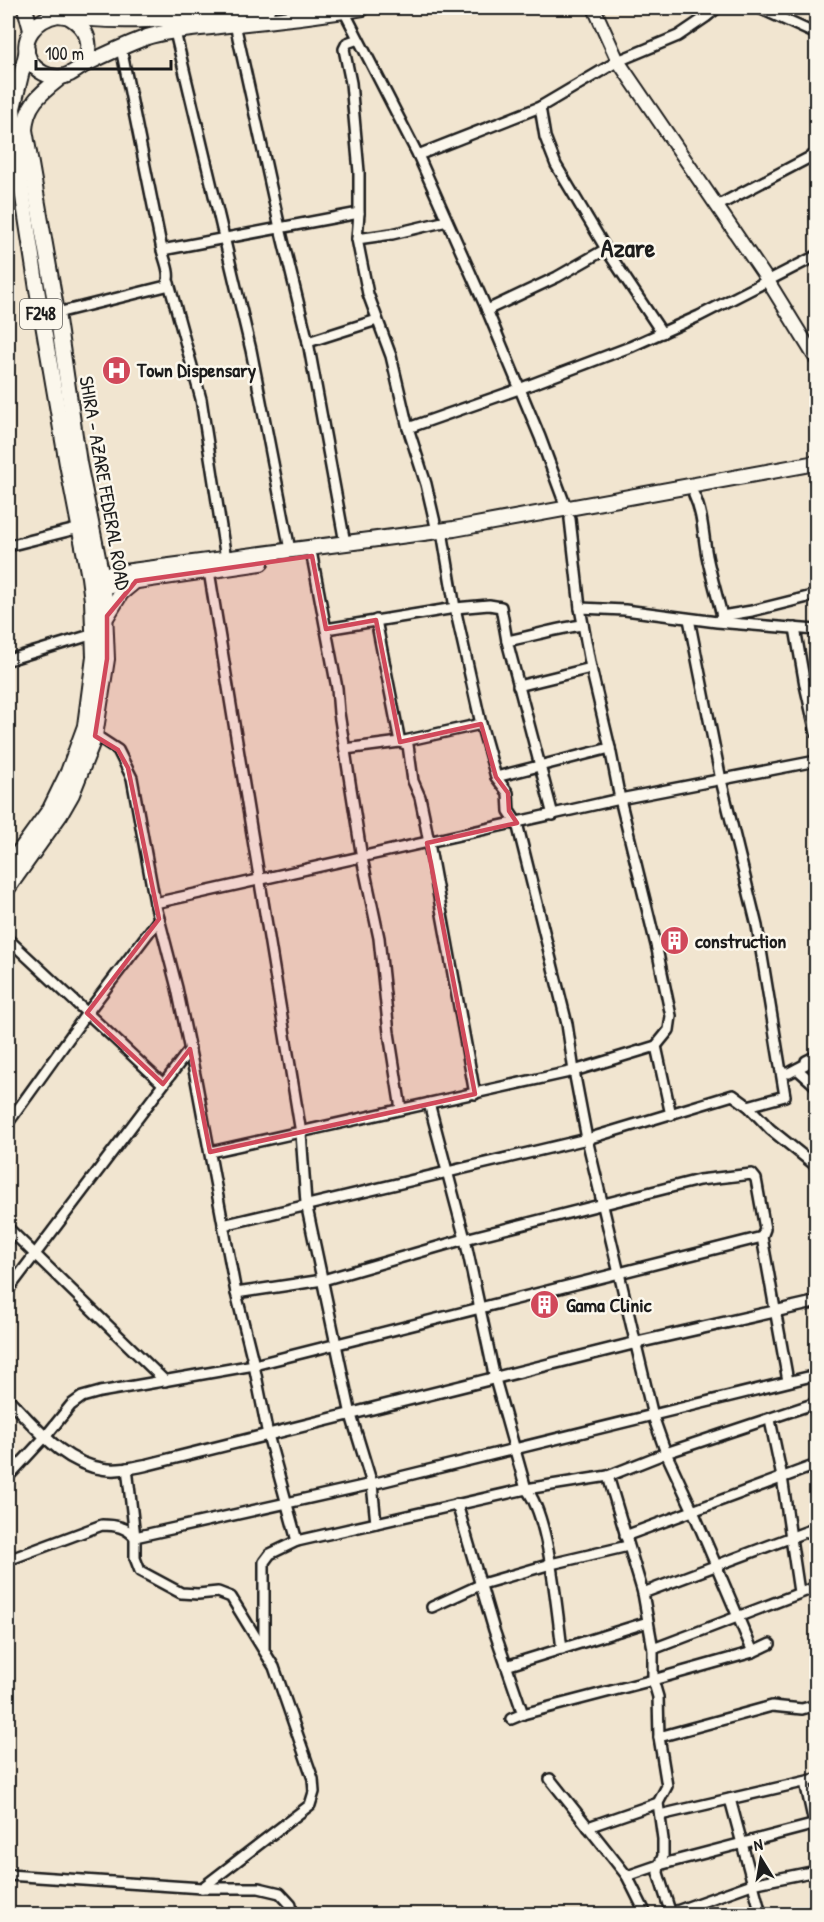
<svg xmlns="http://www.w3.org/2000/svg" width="824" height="1922" viewBox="0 0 824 1922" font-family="'Patrick Hand',sans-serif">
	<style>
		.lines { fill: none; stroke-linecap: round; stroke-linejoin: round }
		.minor-casing { stroke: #1c1c1c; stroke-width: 14 }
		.tertiary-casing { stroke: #1c1c1c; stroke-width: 15 }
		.secondary-casing { stroke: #1c1c1c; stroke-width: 16 }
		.primary-casing { stroke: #1c1c1c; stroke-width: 18 }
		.minor { stroke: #fbf7ec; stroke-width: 9 }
		.tertiary { stroke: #fbf7ec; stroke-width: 10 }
		.secondary { stroke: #fbf7ec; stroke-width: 12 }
		.primary { stroke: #fbf7ec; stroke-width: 14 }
		.marked { fill: #d1495b; fill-opacity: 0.2; stroke: #d1495b; stroke-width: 4.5; stroke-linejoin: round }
		.labels { text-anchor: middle; stroke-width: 5; stroke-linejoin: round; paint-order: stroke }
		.shield { fill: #fbf7ec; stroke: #5f5e5a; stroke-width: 1.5 }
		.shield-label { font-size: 18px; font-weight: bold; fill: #1c1c1c }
		.poi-label { font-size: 20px; font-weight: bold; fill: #1c1c1c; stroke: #fbf7ec; text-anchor: start }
		.street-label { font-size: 20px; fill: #1c1c1c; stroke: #fbf7ec }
		.district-label { font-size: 26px; font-weight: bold; fill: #1c1c1c; stroke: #fbf7ec }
	</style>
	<rect width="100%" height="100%" fill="#f1e5d0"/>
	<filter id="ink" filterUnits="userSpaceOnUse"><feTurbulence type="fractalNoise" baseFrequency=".0167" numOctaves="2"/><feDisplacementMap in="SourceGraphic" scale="12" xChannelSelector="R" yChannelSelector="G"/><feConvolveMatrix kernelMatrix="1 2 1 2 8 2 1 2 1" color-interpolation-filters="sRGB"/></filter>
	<g filter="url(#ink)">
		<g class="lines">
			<defs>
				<g id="minor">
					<path d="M759,8L816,34"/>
					<path d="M343,9L418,155L487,310L540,437L567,510"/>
					<path d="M235,24L280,228L308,342L345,543"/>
					<path d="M175,32L251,350L290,550"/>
					<path d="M358,39L347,43L344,49L351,83L359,172V213L357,239L368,294L391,356L408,428L426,484L437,531"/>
					<path d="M540,107L545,137L556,165L606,249L662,333"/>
					<path d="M418,155L540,107L618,61L678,36L706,17L717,8"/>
					<path d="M717,206L816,154"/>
					<path d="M357,239L392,234L447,221"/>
					<path d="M162,250L359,213"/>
					<path d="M169,283L201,399L226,559"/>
					<path d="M487,310L557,277L606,249"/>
					<path d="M57,313L166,286C172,275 165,262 162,250L121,48"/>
					<path d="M308,342L377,320"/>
					<path d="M408,428L519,389L630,347L699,316L816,256"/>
					<path d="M694,495C703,514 703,535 707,556C711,576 717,595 722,616"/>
					<path d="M443,537L455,608L481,724L496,777L508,793L509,811L517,823L567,1024L574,1071L587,1139L653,1416L666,1453L693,1511L753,1652"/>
					<path d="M8,546L80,528"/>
					<path d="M312,556L337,688L339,713L362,858L379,938L389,1033L401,1109"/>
					<path d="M209,571L301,1133L306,1203L351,1415L372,1484L376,1523"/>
					<path d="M580,608L625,610L717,622L816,630"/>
					<path d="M689,619L721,780L757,926L785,1096L748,1106"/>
					<path d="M376,620L400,742L408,745L413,781L420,797L424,816L475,1094"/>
					<path d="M719,620L722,616L752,611L816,595"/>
					<path d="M795,628L805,685L816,733"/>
					<path d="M326,629L455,608L489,605L501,607L507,641L553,815"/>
					<path d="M507,641C533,636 557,628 583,625"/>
					<path d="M8,660L94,634"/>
					<path d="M518,686L591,668"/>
					<path d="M92,733L118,750L132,778L155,903L177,988L196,1080L236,1293L254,1365L268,1435L297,1541"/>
					<path d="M345,749L400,742L481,724"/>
					<path d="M496,777L610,748"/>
					<path d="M155,903L620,799L816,761"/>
					<path d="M8,939L163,1084"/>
					<path d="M656,1046L671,1115"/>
					<path d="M797,1069L816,1086"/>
					<path d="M782,1073H789L806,1064V1061L816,1056"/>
					<path d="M429,1103L465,1239L495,1379L526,1489C549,1514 557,1612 562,1649"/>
					<path d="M8,1123L87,1013L159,919"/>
					<path d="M210,1152L574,1071L656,1046L669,1030L671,1016L657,949L620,799L610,748L591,668L580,608L570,519"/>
					<path d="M223,1225L587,1139L733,1095L748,1106L770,1129L816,1166"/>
					<path d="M8,1228L165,1381"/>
					<path d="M8,1290L190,1049"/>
					<path d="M236,1293L323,1280L465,1239L699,1180L752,1174L756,1179L765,1229L762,1237L788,1381"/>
					<path d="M770,1420L782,1477L799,1592"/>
					<path d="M608,1476L643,1593L653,1649V1680L658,1697L659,1737L667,1786L658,1803L663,1839V1856L659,1865L658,1873L671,1914"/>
					<path d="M8,1477L46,1436L71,1405L82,1397L100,1392L254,1365L762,1237"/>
					<path d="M457,1504L494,1630L523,1714L653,1680L753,1652L770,1644"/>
					<path d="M625,1536L816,1465"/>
					<path d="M8,1560L102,1525C116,1525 126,1527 135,1537L127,1468"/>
					<path d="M643,1593L816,1528"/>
					<path d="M432,1607L482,1584L551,1564L628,1546"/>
					<path d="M264,1649V1562L270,1554L297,1541L526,1489L608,1476L666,1453L816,1403"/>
					<path d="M653,1649L816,1587"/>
					<path d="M506,1666L648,1622"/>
					<path d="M511,1719L523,1714"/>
					<path d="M659,1737L772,1706L802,1709L816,1705"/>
					<path d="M550,1779L627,1876L646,1914"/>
					<path d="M805,1782L816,1832"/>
					<path d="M730,1799L761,1914"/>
					<path d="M660,1815L816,1779"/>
					<path d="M588,1827L658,1803"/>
					<path d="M8,1875L202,1888H259L280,1893L291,1905V1914"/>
					<path d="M627,1876L659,1865L816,1824"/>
					<path d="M202,1888L310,1805L314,1792L313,1779L274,1667L231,1597L218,1592L198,1594L181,1593L140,1571L135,1558V1537L372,1484L816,1375"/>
					<path d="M671,1913L752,1884L816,1871"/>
					<path d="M812,1914L816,1913"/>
				</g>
				<path id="tertiary" d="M8,1399C35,1426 63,1464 104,1469C118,1471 132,1468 146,1465L635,1343L816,1302"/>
				<path id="secondary" d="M594,8L618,61L768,281L816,359"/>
				<g id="primary">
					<path d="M25,8L31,30"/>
					<path d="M268,8C199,16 128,27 58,15C37,19 18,38 30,61C36,71 49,78 60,77C70,76 76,70 84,65C104,55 126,45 147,37C169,30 195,29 219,26C267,21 315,16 363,8"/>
					<path d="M69,17C89,29 94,46 82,66"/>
					<path d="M93,576L454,529L816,463"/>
					<path d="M96,587L261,563"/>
					<path d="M107,616L121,593L133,583"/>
					<path d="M8,867L50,809L68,772L85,726L94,657L92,600L89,577L67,464L37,289L16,151L13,108L27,50"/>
					<path d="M8,888L60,815L72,794L95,736L107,659L104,587L79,463L57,313L25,130C26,104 41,93 60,78"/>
				</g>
			</defs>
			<use href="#minor" class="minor-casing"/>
			<use href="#tertiary" class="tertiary-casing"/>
			<use href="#secondary" class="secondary-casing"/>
			<use href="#primary" class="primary-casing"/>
			<use href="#minor" class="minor"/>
			<use href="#tertiary" class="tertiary"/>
			<use href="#secondary" class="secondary"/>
			<use href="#primary" class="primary"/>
		</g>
	</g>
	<path class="marked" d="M312,556L326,629L376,620L400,742L481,724L496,777L508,793L509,811L517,823L427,843L475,1094L210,1152L190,1049L163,1084L87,1013L159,919L128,768L118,750L95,736L107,659V616L136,581Z"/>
	<defs>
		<symbol id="hospital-disc" viewBox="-11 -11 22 22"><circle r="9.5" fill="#d1495b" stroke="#fbf7ec"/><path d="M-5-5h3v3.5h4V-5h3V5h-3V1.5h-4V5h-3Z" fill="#fff"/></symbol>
		<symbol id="building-disc" viewBox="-11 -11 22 22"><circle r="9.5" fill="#d1495b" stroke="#fbf7ec"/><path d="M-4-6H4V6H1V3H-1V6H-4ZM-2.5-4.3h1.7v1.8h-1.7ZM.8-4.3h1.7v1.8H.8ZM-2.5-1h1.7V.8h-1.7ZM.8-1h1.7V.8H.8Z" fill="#fff"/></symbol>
	</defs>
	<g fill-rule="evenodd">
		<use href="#hospital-disc" x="100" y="354" width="33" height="33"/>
		<use href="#building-disc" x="658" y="924" width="33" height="33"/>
		<use href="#building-disc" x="528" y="1288" width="33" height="33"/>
	</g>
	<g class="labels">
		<rect class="shield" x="20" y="299" width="42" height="30" rx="4.5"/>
		<g class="shield-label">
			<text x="41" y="320">F248</text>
		</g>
		<g class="poi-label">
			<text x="137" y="377">Town Dispensary</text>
			<text x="695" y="948">construction</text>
			<text x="566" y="1312">Gama Clinic</text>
		</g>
		<g class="street-label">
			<text transform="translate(105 483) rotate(80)" y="7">SHIRA - AZARE FEDERAL ROAD</text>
		</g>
		<g class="district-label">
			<text x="628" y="257">Azare</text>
		</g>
	</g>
	<rect width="824" height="1922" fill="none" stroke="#fbf7ec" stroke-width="30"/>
	<rect x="15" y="15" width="794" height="1892" fill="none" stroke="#1c1c1c" stroke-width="2" filter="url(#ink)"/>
	<g transform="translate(761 1859) rotate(349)" stroke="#fbf7ec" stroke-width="4.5" paint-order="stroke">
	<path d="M0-4.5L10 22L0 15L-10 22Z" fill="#1c1c1c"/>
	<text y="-9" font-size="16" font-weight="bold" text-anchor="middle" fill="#1c1c1c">N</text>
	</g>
	<path d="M36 60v9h135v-9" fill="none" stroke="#1c1c1c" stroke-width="3"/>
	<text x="45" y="60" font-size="18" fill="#1c1c1c" stroke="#fbf7ec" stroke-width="4.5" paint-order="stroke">100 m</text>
</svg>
